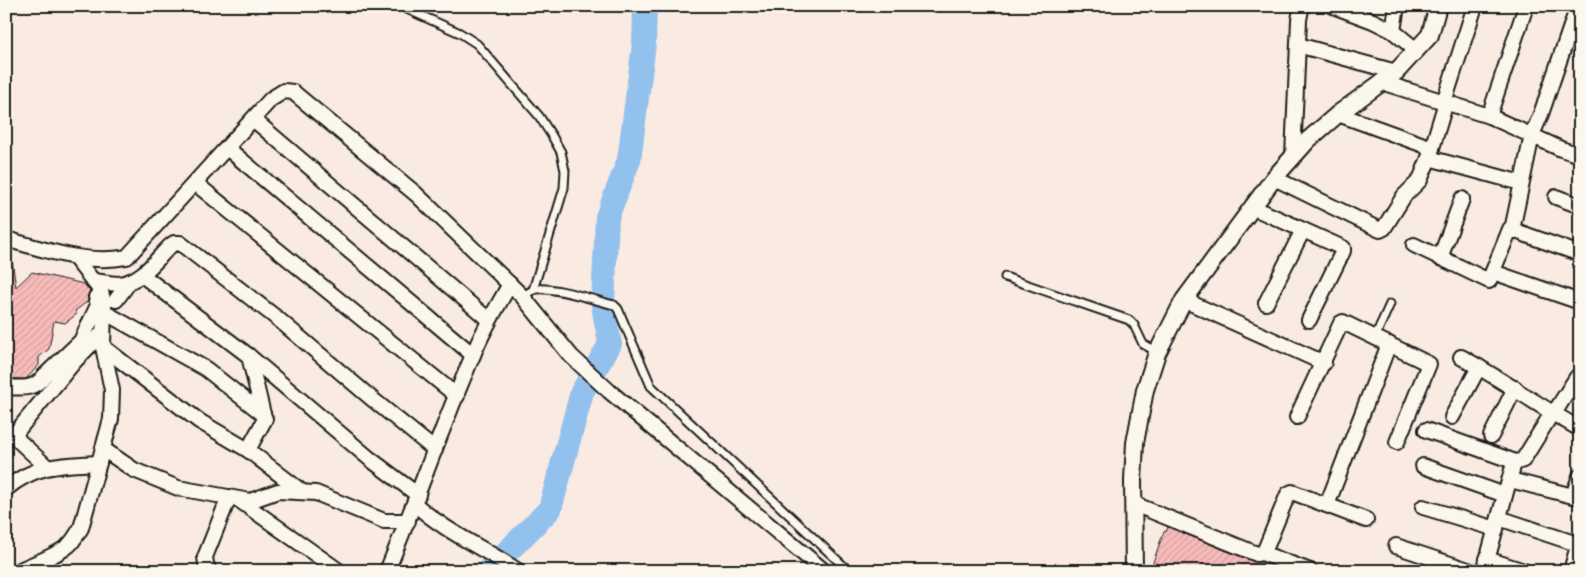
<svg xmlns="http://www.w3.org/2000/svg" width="1586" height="577" viewBox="0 0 1586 577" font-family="'Shantell Sans',sans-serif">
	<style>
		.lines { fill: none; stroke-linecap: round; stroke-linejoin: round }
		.river { stroke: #93c1ed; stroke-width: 24 }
		.building { fill: url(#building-hatch); stroke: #1c1c1c }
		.service-casing { stroke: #1c1c1c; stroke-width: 11 }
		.minor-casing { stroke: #1c1c1c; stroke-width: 18 }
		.tertiary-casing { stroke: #1c1c1c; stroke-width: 20 }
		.service { stroke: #fbf7ec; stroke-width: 7 }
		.minor { stroke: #fbf7ec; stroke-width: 14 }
		.tertiary { stroke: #fbf7ec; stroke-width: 16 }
	</style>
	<defs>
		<pattern id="building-hatch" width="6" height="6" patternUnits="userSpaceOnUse" patternTransform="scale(1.25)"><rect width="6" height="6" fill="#f8bcba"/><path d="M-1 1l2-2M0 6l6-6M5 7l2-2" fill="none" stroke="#d4a19f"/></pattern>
	</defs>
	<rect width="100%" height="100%" fill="#faebe2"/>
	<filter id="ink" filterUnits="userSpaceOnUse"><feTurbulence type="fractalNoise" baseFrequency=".02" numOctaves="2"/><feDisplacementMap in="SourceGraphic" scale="10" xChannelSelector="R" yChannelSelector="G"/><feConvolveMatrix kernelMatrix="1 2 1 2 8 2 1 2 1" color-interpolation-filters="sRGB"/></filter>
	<g filter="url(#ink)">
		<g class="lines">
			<path class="river" d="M488,571L550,509L582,392L610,344L603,305L607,217L629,160L644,44L645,6"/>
		</g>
		<g class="building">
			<path d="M12,260L16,287L32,272L84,284L90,291L88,295V301L75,311L77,314L65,323L54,321L49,349L39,357V365L26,379H22L6,378V261Z"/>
			<path d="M1168,527L1254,562H1261L1284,571H1159L1151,568L1164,531L1166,532Z"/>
		</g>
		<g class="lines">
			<defs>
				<g id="service">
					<path d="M400,6L460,33L477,44L539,116L552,136L561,152L565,171L564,188L533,290"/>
					<path d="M1005,277L1129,320L1134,325L1143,344L1157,352"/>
					<path d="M523,297C526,295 530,291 533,290C548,284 597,301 614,305L618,309L651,386L849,571"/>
					<path d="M1375,337L1390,304"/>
				</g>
				<g id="minor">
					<path d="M1333,6L1373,21L1393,31L1416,50"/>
					<path d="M1393,31L1397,6"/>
					<path d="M1298,45L1396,72"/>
					<path d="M1381,82L1489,116L1561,149L1580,155"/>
					<path d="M1444,102L1475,6"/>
					<path d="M1338,114L1432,148"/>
					<path d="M1489,116L1526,6"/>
					<path d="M253,119L489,320"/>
					<path d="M227,148L473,355"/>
					<path d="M1293,156L1299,20L1301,9L1303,6"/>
					<path d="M1429,158L1514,181"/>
					<path d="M1274,178L1380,230L1384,228L1404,196L1420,180L1429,158L1446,102"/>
					<path d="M195,183L457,396"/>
					<path d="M1556,197L1580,206"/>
					<path d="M1252,207L1343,248V251L1309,320"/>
					<path d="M1512,230L1532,135L1541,114L1578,6"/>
					<path d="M6,239C46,250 86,265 127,257L271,99L284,91L293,92L416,194L523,297L571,356L609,391L824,571"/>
					<path d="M1414,245L1489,281L1510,229L1580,254"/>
					<path d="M75,258L101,291L104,304L103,347L199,421L248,450L301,491"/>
					<path d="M1440,258L1462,199"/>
					<path d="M1493,272L1580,302"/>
					<path d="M142,275L249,356L370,459L418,495"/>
					<path d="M95,281C102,282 111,284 119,284C141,282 155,261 169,247L174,243H180L278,319L371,398L435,450"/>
					<path d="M116,300L130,281"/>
					<path d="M1184,300L1324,363"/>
					<path d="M1266,303L1303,230"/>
					<path d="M104,312L206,369L263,414L265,419L248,450"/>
					<path d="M249,356L263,414"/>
					<path d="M1461,357C1501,379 1539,406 1580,429"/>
					<path d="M6,387C22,388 34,390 44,376L81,341L98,305L96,297"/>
					<path d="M1297,417L1341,323L1343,322L1429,364L1397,442"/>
					<path d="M1452,417L1479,367"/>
					<path d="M1426,430L1513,461L1514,463L1484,571"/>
					<path d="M1491,436L1515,388"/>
					<path d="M103,449L134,470L178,488L250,501L278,491L316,493L384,521H408"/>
					<path d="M1514,463L1523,460L1552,413L1558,407L1577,377"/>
					<path d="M1423,466L1505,495"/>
					<path d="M47,467L19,441L16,436L18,430L73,363L103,332"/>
					<path d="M1510,480L1573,496L1580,476"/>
					<path d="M6,489C35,464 63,465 99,463"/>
					<path d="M239,500L339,571"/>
					<path d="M415,504C445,532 484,548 518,571"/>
					<path d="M1134,504L1257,554L1262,553L1265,550L1288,494L1292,492L1366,520"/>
					<path d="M1327,505L1389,344"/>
					<path d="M1423,507L1496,529"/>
					<path d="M1499,518L1580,545"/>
					<path d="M1396,546L1471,571"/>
					<path d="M1262,553L1310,571"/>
					<path d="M1487,559L1524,571"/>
					<path d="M18,571C34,563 55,557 69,545C74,540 77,534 81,528L111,419L112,390L103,347"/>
					<path d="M209,571L206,564L205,557L229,497"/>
					<path d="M387,571C417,499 442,426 473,355C483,330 497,307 510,284"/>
					<path d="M1571,571L1580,539"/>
				</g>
				<path id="tertiary" d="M1134,571L1133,480L1135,443L1145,390L1157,353L1184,300L1274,178L1308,140L1338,114L1396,72L1430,35L1438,6"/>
			</defs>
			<use href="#service" class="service-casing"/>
			<use href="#minor" class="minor-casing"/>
			<use href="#tertiary" class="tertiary-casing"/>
			<use href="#service" class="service"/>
			<use href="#minor" class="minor"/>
			<use href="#tertiary" class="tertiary"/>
		</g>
	</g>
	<rect width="1586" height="577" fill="none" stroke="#fbf7ec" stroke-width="25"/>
	<rect x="12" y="12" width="1561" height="552" fill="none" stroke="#1c1c1c" stroke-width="2" filter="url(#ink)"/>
</svg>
